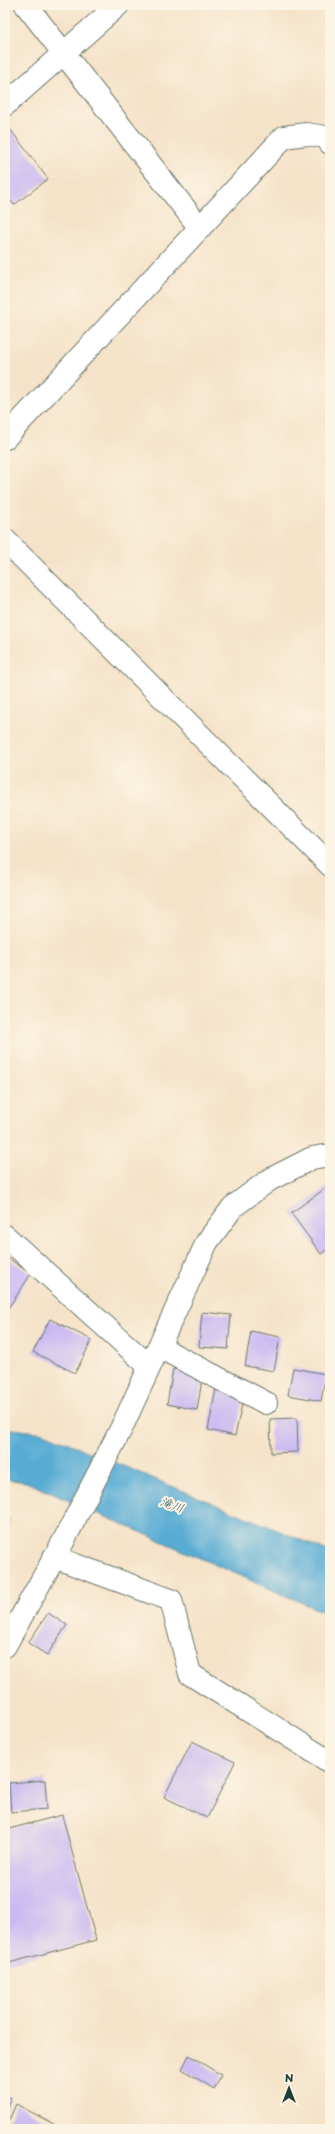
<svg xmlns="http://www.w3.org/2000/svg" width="335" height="2134" viewBox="0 0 335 2134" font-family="'Playpen Sans','Klee One',sans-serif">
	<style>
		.water { fill: #58acd4; stroke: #3c7484 }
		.building { fill: #c7b7f2 }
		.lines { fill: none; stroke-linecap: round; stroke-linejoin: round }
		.street-casing { stroke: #6a7768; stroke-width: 24 }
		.street { stroke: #fff; stroke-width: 22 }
		.labels { text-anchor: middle; stroke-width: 4; stroke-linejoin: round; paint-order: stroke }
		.water-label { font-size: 12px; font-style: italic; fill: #305e64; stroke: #fcf5e5 }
	</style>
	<rect width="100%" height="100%" fill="#fcf5e5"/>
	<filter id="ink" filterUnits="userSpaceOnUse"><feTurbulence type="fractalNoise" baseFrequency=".025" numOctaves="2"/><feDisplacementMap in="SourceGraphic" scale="8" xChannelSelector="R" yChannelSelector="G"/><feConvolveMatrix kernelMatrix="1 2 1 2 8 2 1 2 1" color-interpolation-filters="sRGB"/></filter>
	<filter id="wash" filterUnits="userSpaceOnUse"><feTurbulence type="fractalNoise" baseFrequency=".012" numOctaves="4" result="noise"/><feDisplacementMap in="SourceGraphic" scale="16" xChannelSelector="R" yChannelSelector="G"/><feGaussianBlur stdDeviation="0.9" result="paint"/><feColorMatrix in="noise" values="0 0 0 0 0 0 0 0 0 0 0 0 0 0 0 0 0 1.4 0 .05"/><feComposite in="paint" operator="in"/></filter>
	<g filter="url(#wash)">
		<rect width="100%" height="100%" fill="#f5e3c9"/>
		<path class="water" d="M5,1428L44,1433L330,1552V1615L26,1482L5,1479Z"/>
		<g id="blocks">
			<g class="building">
				<path d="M7,125L48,179L14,205L5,193V127Z"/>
				<path d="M330,1185V1247L321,1254L291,1213Z"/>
				<path d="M5,1256L31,1274L5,1313Z"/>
				<path d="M202,1312L231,1315L228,1349L199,1347Z"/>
				<path d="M50,1319L92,1340L75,1373L33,1352Z"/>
				<path d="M251,1331L280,1337L274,1371L245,1366Z"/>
				<path d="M293,1368L326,1374L321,1401L288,1395Z"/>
				<path d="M173,1369L203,1374L197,1410L167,1404Z"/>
				<path d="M216,1389L244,1395L235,1436L208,1430Z"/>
				<path d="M297,1418L298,1452L271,1453L270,1419Z"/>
				<path d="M5,1518L10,1519L6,1540H5Z"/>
				<path d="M48,1613L67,1625L47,1655L28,1643Z"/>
				<path d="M192,1741L235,1762L207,1818L164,1797Z"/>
				<path d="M45,1780L47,1809L11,1812L9,1783Z"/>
				<path d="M62,1815L96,1940L5,1964V1830Z"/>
				<path d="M189,2055L221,2075L214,2089L182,2069Z"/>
				<path d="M5,2095L11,2098L5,2110Z"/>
				<path d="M16,2104L63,2129H5Z"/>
			</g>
		</g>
	</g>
	<g filter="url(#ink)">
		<use href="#blocks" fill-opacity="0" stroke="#6a7768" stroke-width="1"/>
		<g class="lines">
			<defs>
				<g id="street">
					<path d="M26,5L200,228"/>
					<path d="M5,105L118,5"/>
					<path d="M5,438L284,137L306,134L326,137L330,143"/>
					<path d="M5,540L330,865"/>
					<path d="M5,1236L149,1366"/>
					<path d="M159,1347L266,1403"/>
					<path d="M54,1557L171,1600L190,1674L330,1762"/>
					<path d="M5,1646L63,1542L121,1429L207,1242L233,1207L269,1180L312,1158L330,1155"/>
				</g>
			</defs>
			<use href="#street" class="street-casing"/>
			<use href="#street" class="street"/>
		</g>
	</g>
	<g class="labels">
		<g class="water-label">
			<text transform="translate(172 1505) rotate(20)" y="4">滝川</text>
		</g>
	</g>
	<rect width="335" height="2134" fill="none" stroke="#fcf5e5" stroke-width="20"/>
	<g transform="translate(289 2088)" stroke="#fcf5e5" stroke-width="3" paint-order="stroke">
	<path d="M0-3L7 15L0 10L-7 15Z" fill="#1f3d34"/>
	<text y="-6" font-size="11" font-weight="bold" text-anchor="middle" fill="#1f3d34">N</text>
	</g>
</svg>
